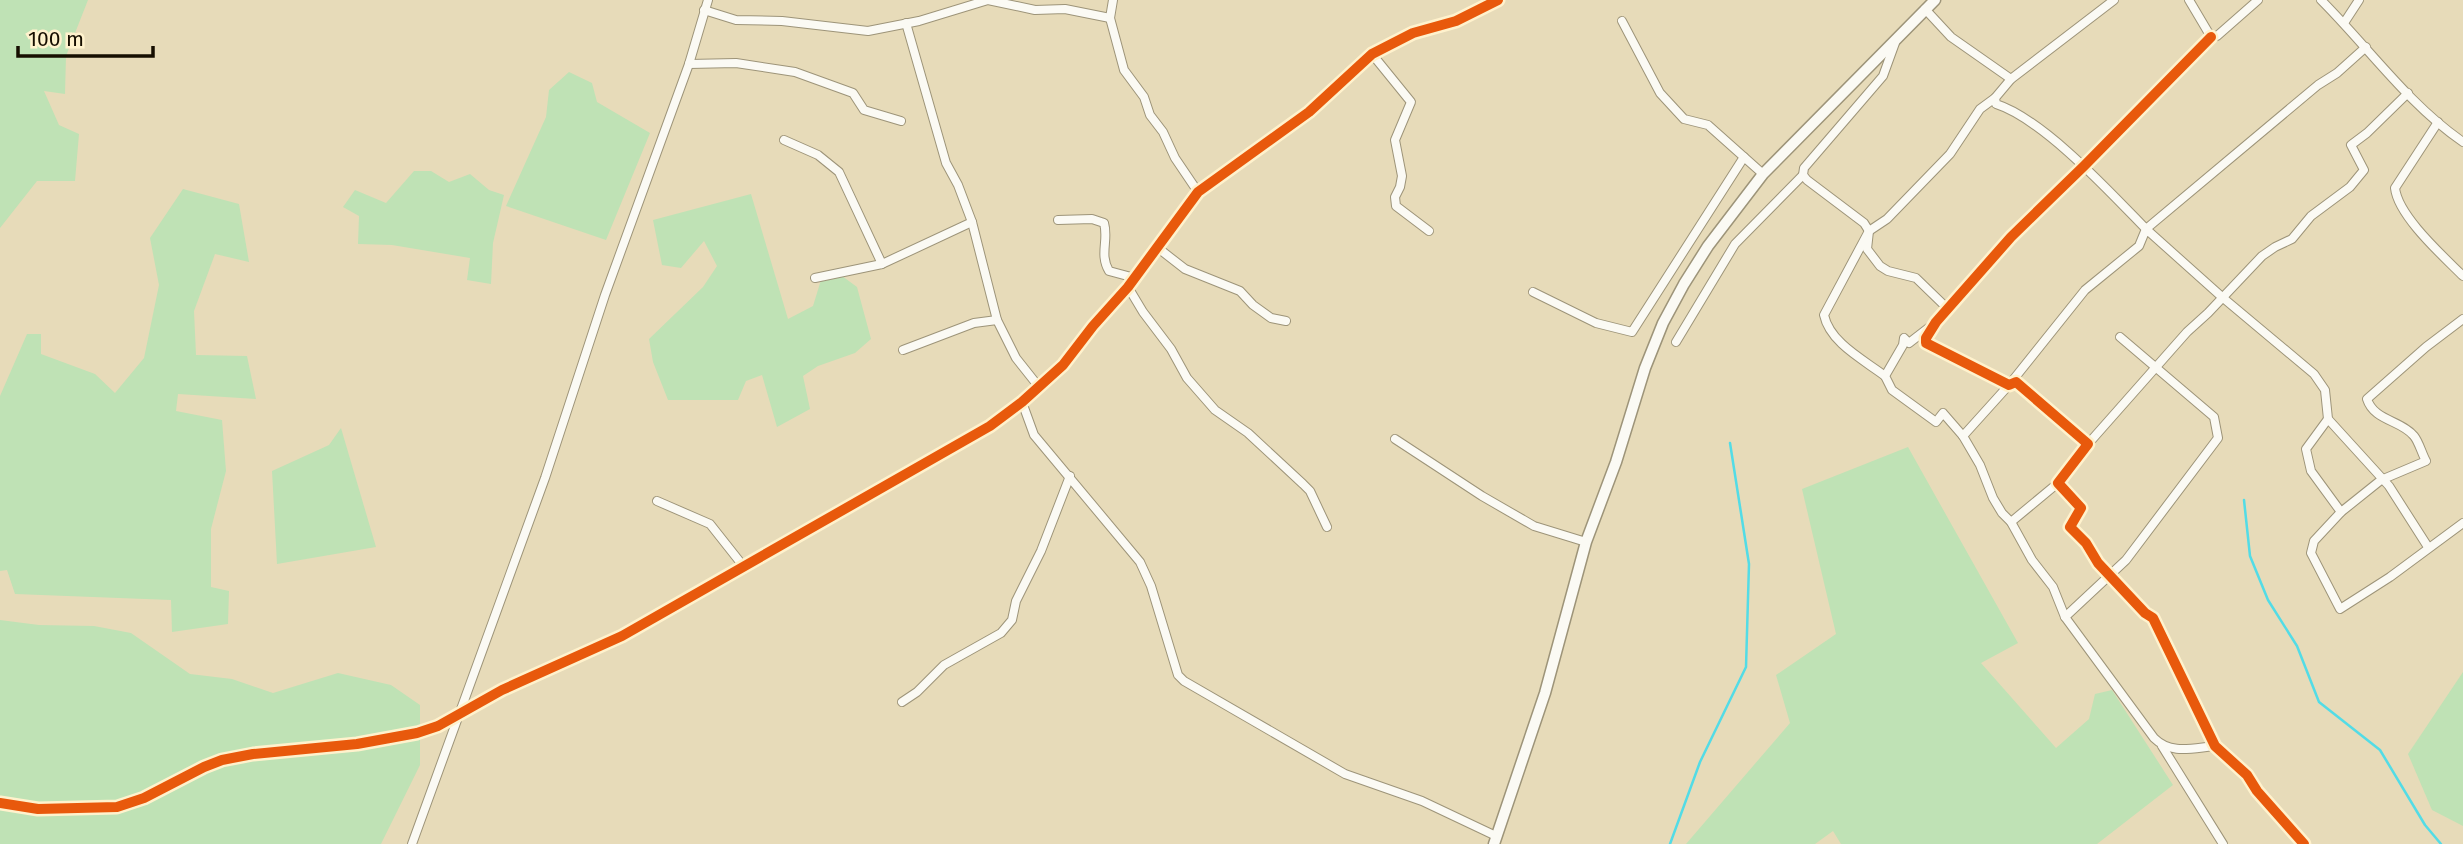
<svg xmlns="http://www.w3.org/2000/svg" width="2463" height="844" viewBox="0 0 2463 844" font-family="'Fira Sans',sans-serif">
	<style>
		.green { fill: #bfe2b5 }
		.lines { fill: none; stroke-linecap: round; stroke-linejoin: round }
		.stream { stroke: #53dce6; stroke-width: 2.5 }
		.minor-casing { stroke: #9d9479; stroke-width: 10 }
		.secondary-casing { stroke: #9d9479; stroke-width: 13 }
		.minor { stroke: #fbfaf4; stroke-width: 8 }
		.secondary { stroke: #fbfaf4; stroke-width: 10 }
		.cycleway-casing { stroke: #fff2cd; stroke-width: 15 }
		.cycleway { stroke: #e8590c; stroke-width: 10 }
	</style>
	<rect width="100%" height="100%" fill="#e7dbb9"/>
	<g class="green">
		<path d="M0,0H88L66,56L65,94L44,91L59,125L79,134L75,181H37L0,228Z"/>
		<path d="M569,72L592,83L597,102L650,133L606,240L506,206L546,117L549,90Z"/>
		<path d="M414,171H431L449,182L470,174L489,190L504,195L493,243L491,284L467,280L470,258L392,245L358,244L359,216L343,207L355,190L386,203Z"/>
		<path d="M183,189L239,204L249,262L215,254L194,311L196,355L247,356L256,399L178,394L176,411L222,420L226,471L211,529V587L229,591L228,624L172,632L171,600L15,594L7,570L0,571V396L27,334H41V354L95,374L115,393L144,358L159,285L150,238Z"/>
		<path d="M751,194L788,319L813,306L821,280L838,273L857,287L871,339L855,353L818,366L803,376L810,409L777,427L762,375L746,381L738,400H668L653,362L649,339L703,287L717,266L704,241L681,268L662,265L653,220Z"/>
		<path d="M341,428L376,547L277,564L272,471L329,445Z"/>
		<path d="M1908,447L2018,643L1981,663L2056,748L2089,719L2095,694L2112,690L2173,785L2097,844H1841L1833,831L1815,844H1686L1790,723L1776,675L1836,634L1802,489Z"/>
		<path d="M0,620L39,625L94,626L131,633L190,674L232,679L273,693L338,673L391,685L420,705V765L381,844H0Z"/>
		<path d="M2463,672V826L2432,810L2408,754Z"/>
	</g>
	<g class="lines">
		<g class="stream">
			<path d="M2244,500L2250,556L2268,600L2297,646L2319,702L2380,750L2425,825L2441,844"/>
			<path d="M1670,844L1700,762L1746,667L1749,564L1730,443"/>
		</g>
		<defs>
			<g id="minor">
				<path d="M1113,0L1110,18L1124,70L1144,97L1150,115L1163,132L1175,158L1198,192"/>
				<path d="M2114,0L2011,79L1995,98L1996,104C2043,119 2110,192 2146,229L2318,85L2337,73L2366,47"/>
				<path d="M2189,0L2211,37L2217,36L2258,0"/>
				<path d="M2321,0C2368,47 2408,104 2463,142"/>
				<path d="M1925,9L1951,37L2011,79"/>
				<path d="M704,10L736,20L782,21L868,31L919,21L988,0L1035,10L1065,9L1110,18"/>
				<path d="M1622,21L1660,93L1684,119L1708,125L1763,174"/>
				<path d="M906,23L946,163L958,185L972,222L997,320L1016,358L1039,387"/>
				<path d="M2344,23L2359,0"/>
				<path d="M2211,37L2084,166L2011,237L1936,322L1926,338V343L2009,385L2016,382L2088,444L2058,483L2081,508L2070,527L2086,543L2098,563L2145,613L2153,618L2215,746L2247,775L2257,791L2304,844"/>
				<path d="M1895,43L1883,76L1804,168L1803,175L1807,180L1864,223L1869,231L1867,249L1880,266L1888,271L1916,278L1947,308"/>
				<path d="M1372,54L1411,102L1395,140L1402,176L1400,187L1395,197L1396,206L1429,231"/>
				<path d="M689,64L736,63L795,72L853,93L864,110L901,121"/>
				<path d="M2438,122L2395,188C2398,216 2443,256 2463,276"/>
				<path d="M784,140L818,155L839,172L882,264"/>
				<path d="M1058,220L1092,219L1104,223C1109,240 1099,254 1109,271L1135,278"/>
				<path d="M1158,248L1185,269L1240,291L1253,305L1271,318L1286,321"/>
				<path d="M815,278L882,264L972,222"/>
				<path d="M1128,287L1143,312L1171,349L1187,378L1215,410L1248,433L1303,484L1310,491L1327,527"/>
				<path d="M1533,292L1596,323L1632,332L1744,157"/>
				<path d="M2463,319L2426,347L2367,399C2374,421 2401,420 2414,436C2419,442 2422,454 2426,461L2381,480L2341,512L2314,541L2311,553L2340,609L2390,577L2463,523"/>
				<path d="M1931,326L1909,343L1904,338L1903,345L1885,376L1892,390L1936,422L1943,413L1963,436L1980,465L1993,498L2002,513L2011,522L2032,560L2053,587L2065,617L2154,738C2171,755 2192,748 2215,746"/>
				<path d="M1676,342L1735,244L1803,175"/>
				<path d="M903,350L974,323L997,320"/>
				<path d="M1885,376C1864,360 1830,343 1824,315L1869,231L1887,219L1950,154L1980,109L1995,98"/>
				<path d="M1022,402L1034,435L1140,562L1151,586L1178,675L1184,681L1345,774L1422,801L1496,836"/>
				<path d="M2328,419L2306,449L2311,471L2341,512"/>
				<path d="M1963,436L2009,385L2085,290L2139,246L2146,229L2222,297L2314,374L2325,390L2328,419L2389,486L2428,547"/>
				<path d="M1395,439L1482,496L1534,526L1586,542"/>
				<path d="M2088,444L2187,332L2208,313L2262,256L2275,247L2292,239L2311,216L2350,187L2364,170L2351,145L2367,133L2408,93"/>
				<path d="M657,501L710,524L744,567"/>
				<path d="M2011,522L2058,483"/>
				<path d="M2065,617L2126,560L2218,438L2214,417L2120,337"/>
				<path d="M902,702L917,692L944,665L1001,633L1012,620L1016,601L1041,551L1070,476"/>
				<path d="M2162,746L2223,844"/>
				<path d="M0,803L38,809L117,807L144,798L204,767L222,760L253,754L357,744L417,733L438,726L502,690L622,636L990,426L1022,402L1063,365L1093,326L1128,287L1198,192L1309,112L1372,54L1413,33L1456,21L1498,0"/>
				<path d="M412,844L545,478L605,295L689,64L708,0"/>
			</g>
			<path id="secondary" d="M1494,844L1545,693L1586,542L1616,462L1645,368L1663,323L1684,284L1708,246L1763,174L1935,0"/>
		</defs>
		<use href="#minor" class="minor-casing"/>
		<use href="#secondary" class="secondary-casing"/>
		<use href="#minor" class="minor"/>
		<use href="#secondary" class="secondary"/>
		<defs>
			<g id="cycleway">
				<path d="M2211,37L2084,166L2011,237L1936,322L1926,338V343L2009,385L2016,382L2088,444L2058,483L2081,508L2070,527L2086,543L2098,563L2145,613L2153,618L2215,746L2247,775L2257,791L2304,844"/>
				<path d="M0,803L38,809L117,807L144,798L204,767L222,760L253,754L357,744L417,733L438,726L502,690L622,636L990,426L1022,402L1063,365L1093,326L1128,287L1198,192L1309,112L1372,54L1413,33L1456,21L1498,0"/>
			</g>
		</defs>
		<use href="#cycleway" class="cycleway-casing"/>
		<use href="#cycleway" class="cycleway"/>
	</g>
	<path d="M18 46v10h135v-10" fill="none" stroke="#160e00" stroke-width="3.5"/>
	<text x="28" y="46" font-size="21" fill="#160e00" stroke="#fff2cd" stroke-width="5" paint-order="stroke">100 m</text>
</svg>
